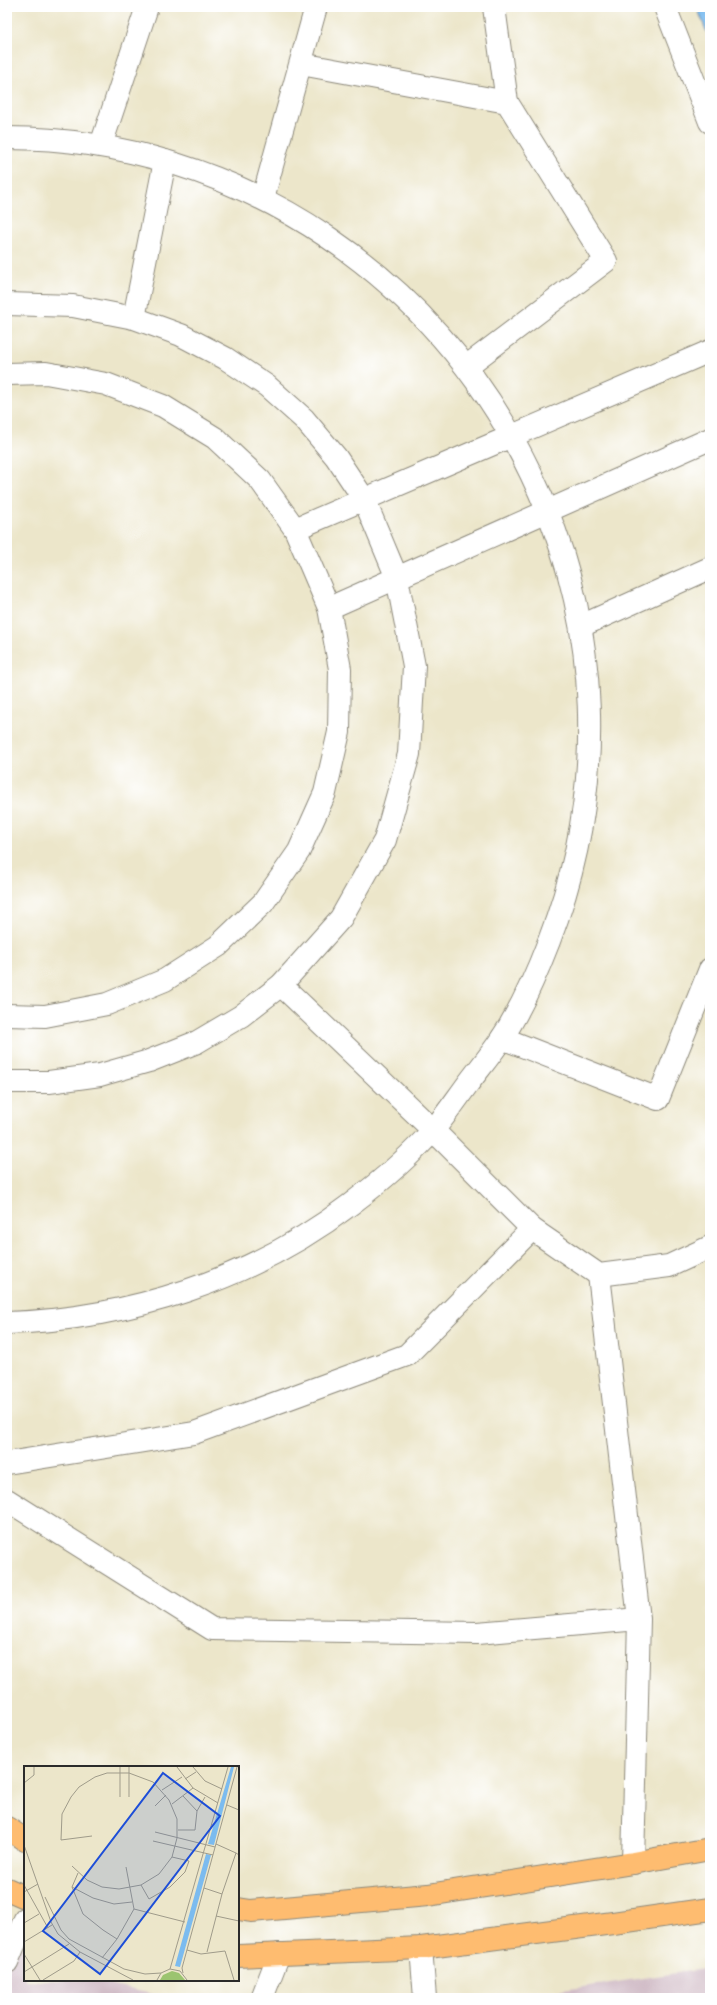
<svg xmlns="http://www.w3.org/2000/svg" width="717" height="2005" viewBox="0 0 717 2005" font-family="Pangolin,sans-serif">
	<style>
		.industrial { fill: #d1bdc8 }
		.water { fill: #7bbbef; stroke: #53738d }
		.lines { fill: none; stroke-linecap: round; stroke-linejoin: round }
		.minor-casing { stroke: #8c887a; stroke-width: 24 }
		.tertiary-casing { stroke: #8c887a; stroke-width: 24 }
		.primary-casing { stroke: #8c887a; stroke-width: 24 }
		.minor { stroke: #fff; stroke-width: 22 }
		.tertiary { stroke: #fff; stroke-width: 22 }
		.primary { stroke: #febc70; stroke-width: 22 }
		.inset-road { fill: none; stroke: #9f9b8a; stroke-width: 1 }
		.view { fill: #1d4ed8; fill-opacity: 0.15; stroke: #1d4ed8; stroke-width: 2 }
		.inset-edge { fill: none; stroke: #2b2b2b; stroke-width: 2 }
	</style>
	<rect width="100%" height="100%" fill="#fff"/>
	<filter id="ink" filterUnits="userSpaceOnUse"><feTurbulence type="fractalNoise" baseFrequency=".025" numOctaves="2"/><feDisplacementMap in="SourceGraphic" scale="8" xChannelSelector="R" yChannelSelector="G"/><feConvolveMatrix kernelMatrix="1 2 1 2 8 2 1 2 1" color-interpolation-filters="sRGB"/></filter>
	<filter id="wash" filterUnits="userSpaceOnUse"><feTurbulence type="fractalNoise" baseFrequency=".012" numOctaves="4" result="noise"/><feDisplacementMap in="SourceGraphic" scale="16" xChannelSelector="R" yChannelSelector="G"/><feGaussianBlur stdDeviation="0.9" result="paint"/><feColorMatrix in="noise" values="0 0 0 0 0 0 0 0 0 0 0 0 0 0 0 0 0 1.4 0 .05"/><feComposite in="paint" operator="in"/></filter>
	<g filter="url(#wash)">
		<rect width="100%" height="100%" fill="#ece6ca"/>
		<g class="industrial">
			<path d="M7,1940L25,1948V1980H100L114,1986L171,1998H7Z"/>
			<path d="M710,1968V1998H510Z"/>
		</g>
		<path class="water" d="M697,7H710V41Z"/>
	</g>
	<g filter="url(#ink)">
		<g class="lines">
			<defs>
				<g id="minor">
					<path d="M494,7L507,102"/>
					<path d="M301,64L507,102L606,261L467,366"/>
					<path d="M7,138C121,138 235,174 329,238C417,298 485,378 531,474C602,621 608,789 549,941C536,975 521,1010 500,1041C490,1056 478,1070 467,1085C456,1100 446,1115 434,1129C410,1157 380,1182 351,1204C253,1279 130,1319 7,1323"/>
					<path d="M101,145L147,7"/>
					<path d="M263,198L316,7"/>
					<path d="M7,304L73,306L134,318L181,335L225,358L267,386L304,419L336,457L364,499L397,578L414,666L409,754L385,840L341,918L281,985L241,1016L197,1042L149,1061L100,1075L49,1082H7"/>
					<path d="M134,318L165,161"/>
					<path d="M7,374L46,373L106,384L163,406L215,438L260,480L295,529L329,608L340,669L339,732L325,793L299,851L263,903L218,946L165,980L107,1004L45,1016L7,1015"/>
					<path d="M295,529L710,351"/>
					<path d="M329,608L710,439"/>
					<path d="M581,626L710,568"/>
					<path d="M281,985L433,1130L532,1229L599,1275L669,1266L710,1247"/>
					<path d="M502,1038L658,1099L710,969"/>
					<path d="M7,1463L194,1433L407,1355L532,1229"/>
					<path d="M7,1500L212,1629L477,1633L639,1619L599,1275"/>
					<path d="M633,1863L639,1619"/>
					<path d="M421,1948L425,1998"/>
					<path d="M7,1962L25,1919"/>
					<path d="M262,1998L279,1954"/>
				</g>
				<path id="tertiary" d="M665,7L710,122"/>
				<g id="primary">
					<path d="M7,1828L25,1840"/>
					<path d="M7,1889L25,1897"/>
					<path d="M238,1909L251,1911L428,1895L633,1863L710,1849"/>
					<path d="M238,1956L421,1948L613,1923L710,1909"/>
				</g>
			</defs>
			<use href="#minor" class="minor-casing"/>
			<use href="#tertiary" class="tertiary-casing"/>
			<use href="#primary" class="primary-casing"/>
			<use href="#minor" class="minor"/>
			<use href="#tertiary" class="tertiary"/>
			<use href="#primary" class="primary"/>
		</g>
	</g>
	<g transform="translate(24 1766)">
		<rect width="215" height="215" fill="#ece6ca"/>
		<path d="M148,205L155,207L161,214H136L139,209Z" fill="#9bc470"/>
		<path d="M207,1H210L190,79L184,78ZM182,88L187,89L156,201L151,200Z" fill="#7bbbef"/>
		<path class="inset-road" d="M96,1V31M105,1V31M153,1L169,22L194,37M169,1L181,15L198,23M161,13L172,6M0,17L10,9V1M138,24L158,11M148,38L169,22M203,39L215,44M131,40L142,29M173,45L181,31M154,64H171L173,45L159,30M131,66L191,81M129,75L189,89M192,78L212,87M0,79L27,156L34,168L56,186L109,214M48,100L63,114L78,121L95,123L117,119L135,108L148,91L153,72V53L145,34L129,16L105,7H83L71,11L55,21L47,31L38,48L37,74L68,70M102,101L110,143L161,156M54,107L48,121L59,148L79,164L93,173L110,143M0,119L24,162M117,119L125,133L146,121L161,106L165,95L148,91M48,121L69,132L90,138L108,136M180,122L198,128M0,126L14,118M21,131L37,164L45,173L100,203L121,208L137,207M192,150L215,155M0,157L15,148M0,176L28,159M163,184L177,188L201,185L210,214M183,186L198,128L212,87L215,89M0,188L16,214M78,192L93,173M146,203L204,1M0,206L45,178M159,207L158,202L213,1M19,214L50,195L56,186M133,214L137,207L146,203L156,205L163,214"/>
		<path class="view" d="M139,7L196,50L76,208L19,165Z"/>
		<rect width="215" height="215" class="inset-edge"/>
	</g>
	<rect width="717" height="2005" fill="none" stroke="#fff" stroke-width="24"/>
</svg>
